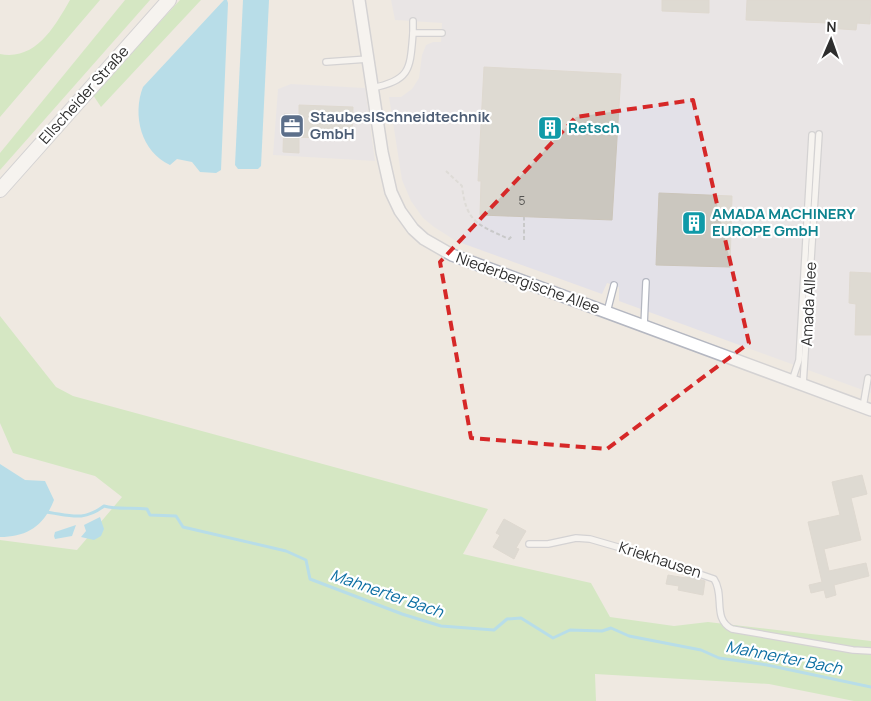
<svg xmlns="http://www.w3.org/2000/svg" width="871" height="701" viewBox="0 0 871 701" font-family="Manrope,sans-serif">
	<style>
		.industrial { fill: #e3e1e8 }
		.green { fill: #b6e59e }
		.water { fill: #75cff0 }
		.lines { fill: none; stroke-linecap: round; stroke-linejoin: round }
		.stream { stroke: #75cff0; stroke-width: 3 }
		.building { fill: #cbc7bf; stroke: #cbc5ba }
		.service-casing { stroke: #b4b7c1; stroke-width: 8 }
		.minor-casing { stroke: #b4b7c1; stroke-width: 14 }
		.tertiary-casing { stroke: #b4b7c1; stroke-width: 16 }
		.path { stroke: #c9c9c9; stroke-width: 2; stroke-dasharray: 4 2.5; stroke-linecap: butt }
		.service { stroke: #fff; stroke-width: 5.5 }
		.minor { stroke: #fff; stroke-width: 11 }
		.tertiary { stroke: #fff; stroke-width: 14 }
		.marked { fill: none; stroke: #d62828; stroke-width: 4; stroke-dasharray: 10 6; stroke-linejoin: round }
		.labels { text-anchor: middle; stroke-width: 4.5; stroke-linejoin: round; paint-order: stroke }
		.number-label { font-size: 12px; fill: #555452 }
		.street-label { font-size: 15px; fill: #2e2e2e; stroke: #fff }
		.service-label { font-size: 15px; font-weight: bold; fill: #4e5e75; stroke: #fff; text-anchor: start }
		.culture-label { font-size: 15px; font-weight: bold; fill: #0d838f; stroke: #fff; text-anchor: start }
		.water-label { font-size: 16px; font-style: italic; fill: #0d6fa3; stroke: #fff }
	</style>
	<rect width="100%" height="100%" fill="#efe9e1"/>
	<g class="industrial">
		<path d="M391,0H871V393L619,301V287L607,283L602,294L456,241L434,227L423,218L411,201L402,180L389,97H401L412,89L419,78L422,55L426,45L433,42H441L442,23L395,20Z"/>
		<path d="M291,84L365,88L375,161L273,155L278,89Z"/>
	</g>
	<g class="green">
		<path d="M70,0H100L0,117V54C36,61 55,26 70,0Z"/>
		<path d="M125,0H150L0,170V153Z"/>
		<path d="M180,0H201L101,107L93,95Z"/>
		<path d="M0,316L56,387L73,396L488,509L463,554L591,583L610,617L674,626L708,622L871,641V701H854L769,684L595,674L596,701H0V540L77,550L122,497L95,476L13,453L0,423Z"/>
	</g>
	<g class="water">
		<path d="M224,0H227L228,3L221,170L216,173L200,172L192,162L177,159L170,165C141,152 132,115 143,87Z"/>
		<path d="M243,0H269L261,166L258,169H238L235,165Z"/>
		<path d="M0,464L25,480L45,481L54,500C44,526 27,537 0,537Z"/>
		<path d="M100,517L104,529L101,536L94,540L81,537L86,531L84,525Z"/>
		<path d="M76,525L72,536L55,539L54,536L55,532Z"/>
	</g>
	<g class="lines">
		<path class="stream" d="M45,512C70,515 83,522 104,506C118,510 132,507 147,509L150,515L176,516L183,527L286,551L306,560L310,579L402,614L441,626L494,630L507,619L521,618L553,638L570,630L602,631L611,628L629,636L701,650L719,658L767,665L871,687"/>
	</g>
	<g class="building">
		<path d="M662,0H709V13L662,11Z"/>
		<path d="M747,0H871L870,24L857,23L856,30L827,28L828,23L746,20Z"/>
		<path d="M484,67L621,74L612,220L480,215L481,181H478Z"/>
		<path d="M299,105L353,107L352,140L299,137V153L283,152L284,114L299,115Z"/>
		<path d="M659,193L732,196L730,267L656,265Z"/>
		<path d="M850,272L871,273V335H855L856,304L849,303Z"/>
		<path d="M862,475L867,494L851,498L861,540L824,549L829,571L866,563L869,576L834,585L836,595L826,598L824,590L811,593L809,585L822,582L808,522L840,515L832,482Z"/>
		<path d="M504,519L526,531L516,548L519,549L514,559L493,547L500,535L496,533Z"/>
		<path d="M668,575L686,578V575L705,581L703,595L678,590L679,586L666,584Z"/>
	</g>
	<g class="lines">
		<defs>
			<g id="service">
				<path d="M413,33V21"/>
				<path d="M326,62L368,59"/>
				<path d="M372,88C411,80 410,69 413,33H442"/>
				<path d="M607,312L614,285"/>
				<path d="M644,326L646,282"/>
				<path d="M792,381L799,360L812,135"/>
				<path d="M803,385L819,134"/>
				<path d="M863,407L868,378"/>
				<path d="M529,544H548L576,538L590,539L635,552L714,579C725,595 712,619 732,629L853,650L871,651"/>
			</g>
			<path id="minor" d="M359,0L382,152L391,192L400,211L413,229L424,239L452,255L871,410"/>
			<path id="tertiary" d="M0,190L169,0"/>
		</defs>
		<use href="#service" class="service-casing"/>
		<use href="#minor" class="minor-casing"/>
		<use href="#tertiary" class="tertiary-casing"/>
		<g class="path">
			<path d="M446,171L462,186C466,222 478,225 509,239L512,236"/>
			<path d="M524,240V217"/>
		</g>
		<use href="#service" class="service"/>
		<use href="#minor" class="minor"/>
		<use href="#tertiary" class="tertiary"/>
	</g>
	<path d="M0 0H871V701H0ZM693,100L749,343L607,449L471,438L440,262L576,117Z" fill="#efe9e1" fill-opacity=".55" fill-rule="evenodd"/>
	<path class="marked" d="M693,100L749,343L607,449L471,438L440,262L576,117Z"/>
	<defs>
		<symbol id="office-square" viewBox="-11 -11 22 22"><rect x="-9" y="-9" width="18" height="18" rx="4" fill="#5c6f8a" stroke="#fff"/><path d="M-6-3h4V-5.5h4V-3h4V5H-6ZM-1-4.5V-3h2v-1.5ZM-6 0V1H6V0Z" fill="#fff"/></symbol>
		<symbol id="building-square" viewBox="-11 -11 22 22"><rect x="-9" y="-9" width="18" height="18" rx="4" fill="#0f9aa8" stroke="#fff"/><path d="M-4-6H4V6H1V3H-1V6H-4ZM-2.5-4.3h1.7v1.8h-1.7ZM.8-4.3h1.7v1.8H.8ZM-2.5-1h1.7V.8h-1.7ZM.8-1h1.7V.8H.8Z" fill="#fff"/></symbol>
	</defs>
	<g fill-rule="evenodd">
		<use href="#office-square" x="278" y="112" width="28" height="28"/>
		<use href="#building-square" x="536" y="114" width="28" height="28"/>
		<use href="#building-square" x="680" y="209" width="28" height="28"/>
	</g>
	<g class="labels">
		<g class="number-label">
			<text x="522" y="205">5</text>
		</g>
		<g class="street-label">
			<text transform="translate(84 95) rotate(-48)" y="5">Ellscheider Straße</text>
			<text transform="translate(528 283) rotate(20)" y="5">Niederbergische Allee</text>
			<text transform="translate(809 304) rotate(-87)" y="5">Amada Allee</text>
			<text transform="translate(660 560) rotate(18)" y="5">Kriekhausen</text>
		</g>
		<g class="service-label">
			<text x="310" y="122">Staubes|Schneidtechnik<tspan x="310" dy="17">GmbH</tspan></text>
		</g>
		<g class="culture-label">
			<text x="568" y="133">Retsch</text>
			<text x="712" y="219">AMADA MACHINERY<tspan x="712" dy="17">EUROPE GmbH</tspan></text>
		</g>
		<g class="water-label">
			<text transform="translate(387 593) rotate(19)" y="6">Mahnerter Bach</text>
			<text transform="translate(784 657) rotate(11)" y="6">Mahnerter Bach</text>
		</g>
	</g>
	<g transform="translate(831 40) rotate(2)" stroke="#ffffff" stroke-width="4" paint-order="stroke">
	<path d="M0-4L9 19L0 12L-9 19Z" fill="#2e2e2e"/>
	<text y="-8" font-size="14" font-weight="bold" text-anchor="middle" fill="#2e2e2e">N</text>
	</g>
</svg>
